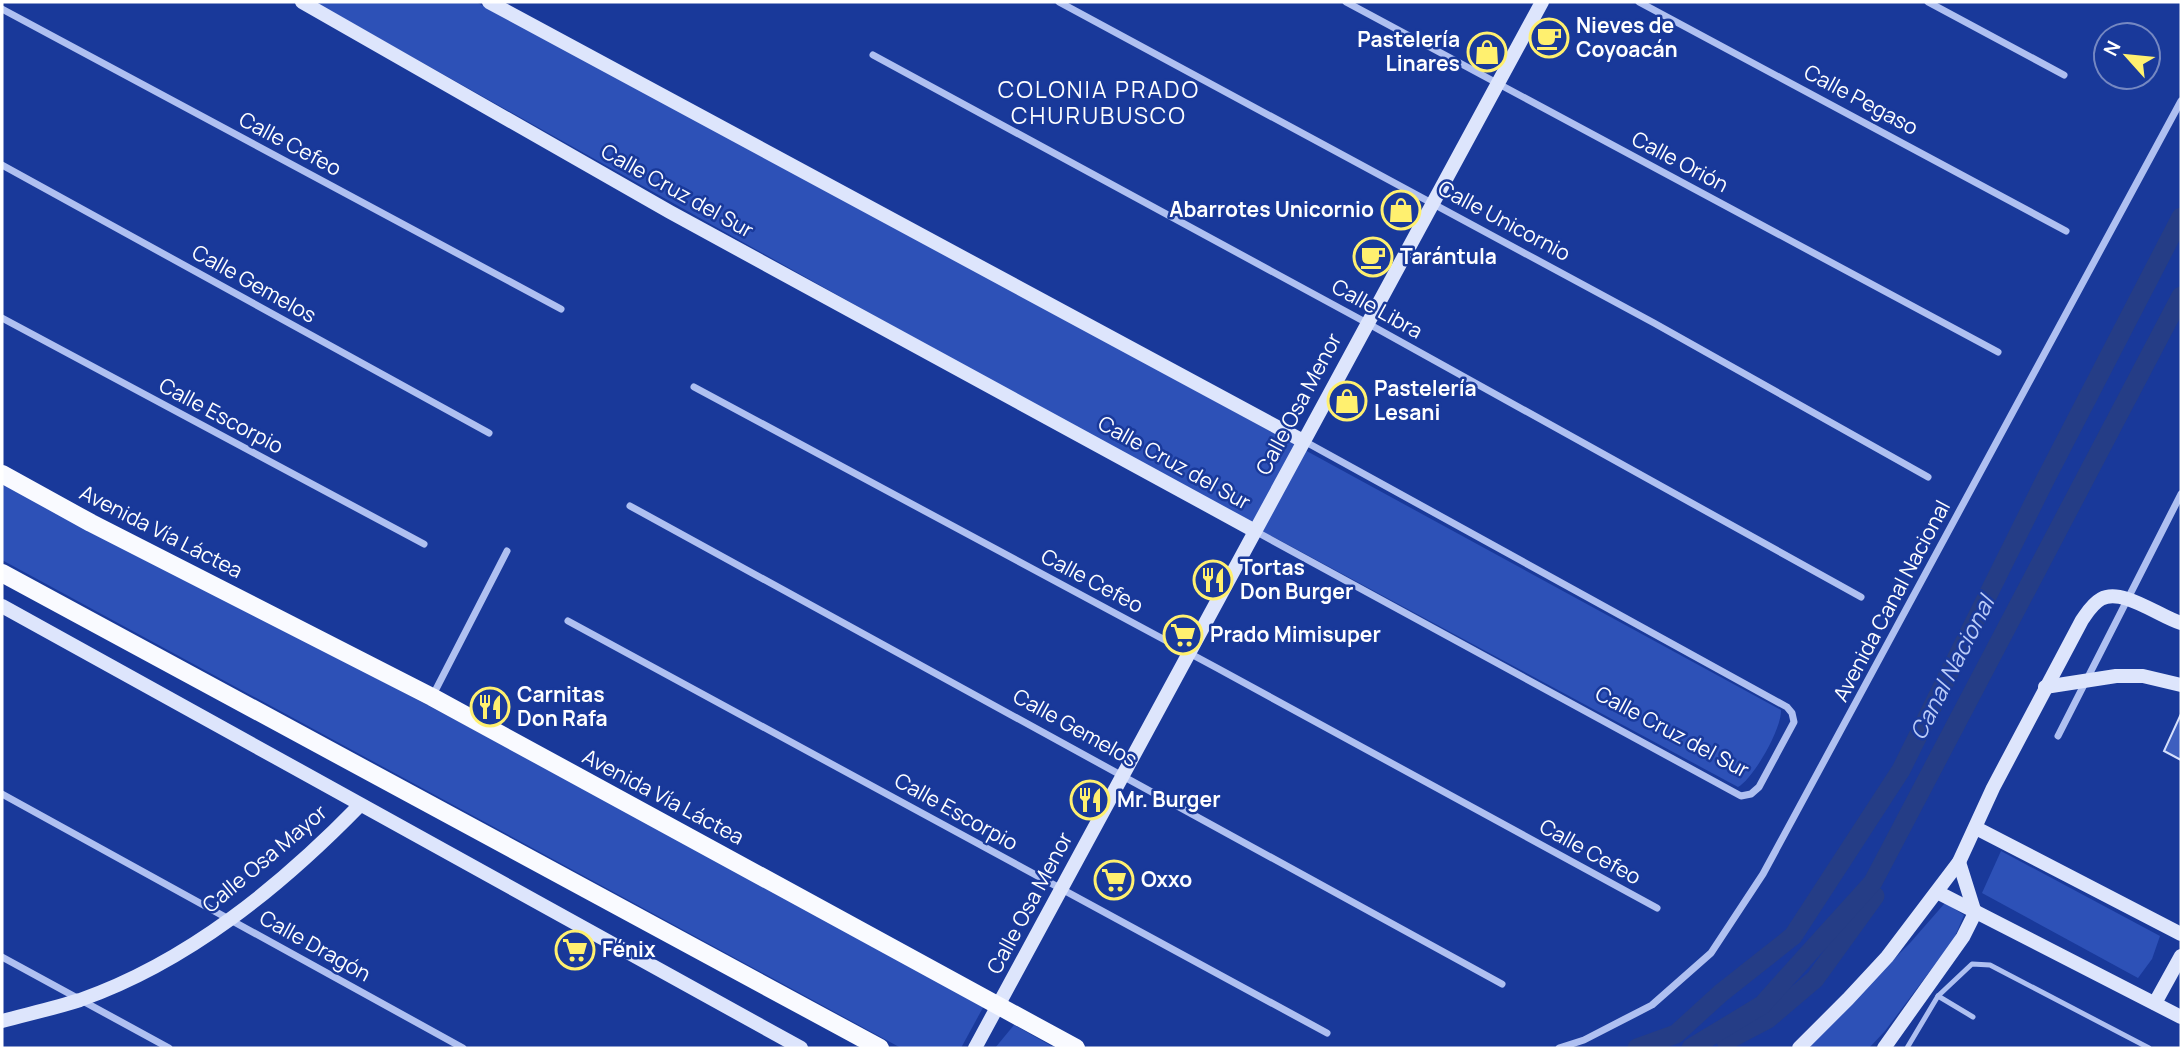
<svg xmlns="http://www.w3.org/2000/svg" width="2183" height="1050" viewBox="0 0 2183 1050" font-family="Manrope,sans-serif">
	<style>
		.green { fill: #2d51b7 }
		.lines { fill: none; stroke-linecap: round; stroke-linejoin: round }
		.canal { stroke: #253d86; stroke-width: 19 }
		.building { fill: #3e5fbf; stroke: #d6e0fc; stroke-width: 2 }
		.lane { stroke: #afc0f1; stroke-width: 5 }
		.street { stroke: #afc0f1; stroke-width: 7 }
		.secondary { stroke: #dde5fc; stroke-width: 14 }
		.primary { stroke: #f9faff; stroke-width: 18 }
		.labels { text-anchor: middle; stroke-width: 5; stroke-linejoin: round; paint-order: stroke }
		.poi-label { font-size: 21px; font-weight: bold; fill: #fff; stroke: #19399a; text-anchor: start }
		.street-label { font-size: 21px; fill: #fff; stroke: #19399a }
		.neighbourhood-label { font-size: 23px; letter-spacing: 2px; fill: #fff; stroke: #19399a }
		.water-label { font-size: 23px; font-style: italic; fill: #bbccf8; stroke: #19399a }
	</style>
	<rect width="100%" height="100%" fill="#19399a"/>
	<g class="green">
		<path d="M314,2H476L790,169L1781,710C1782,728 1754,778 1738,787L1283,542L1234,517Z"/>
		<path d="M2,479L986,1002L961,1048H901L2,560Z"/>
		<path d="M2001,851L2160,936L2152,959L2138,978L1982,893Z"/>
		<path d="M1945,903L1964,915L1954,939L1885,1031L1869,1048H1805L1910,943Z"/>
		<path d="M1014,1025L1055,1048H995Z"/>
	</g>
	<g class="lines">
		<g class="canal">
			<path d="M1726,1041L1768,1019L1815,979L1875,896"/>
			<path d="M1637,1048L1676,1034L1721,993L1793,936L1901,770L2044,482L2181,217"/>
			<path d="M1691,1048L1762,1005L1873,882L2181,296"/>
		</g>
	</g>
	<path class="building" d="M2181,714V760L2164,751Z"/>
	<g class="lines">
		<g class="lane">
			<path d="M1938,996L1973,1017"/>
			<path d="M1907,1048L1938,996L1972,964L1990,965L2149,1048"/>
		</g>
		<g class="street">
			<path d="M1059,2L1654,323L1928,477"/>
			<path d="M1346,2L1998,352"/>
			<path d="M1639,2L2066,231"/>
			<path d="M1928,2L2064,75"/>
			<path d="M2,9L561,309"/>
			<path d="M873,55L1367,323L1861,597"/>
			<path d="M2,165L489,433"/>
			<path d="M2,318L424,544"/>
			<path d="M694,387L1217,668L1657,908"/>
			<path d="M630,506L1502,984"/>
			<path d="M1255,531L1741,796L1751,794L1759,787L1794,722L1792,713L1787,707L1304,441"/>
			<path d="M568,621L1327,1033"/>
			<path d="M432,697L507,551"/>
			<path d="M2058,736L2181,494"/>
			<path d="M2,794L463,1048"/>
			<path d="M2,957L169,1048"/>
			<path d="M1559,1048L1584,1040L1652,1005L1711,953L1763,874L2181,101"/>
		</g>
		<g class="secondary">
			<path d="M302,2L670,212L1255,531"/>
			<path d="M489,2L1303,441"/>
			<path d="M2,606L801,1048"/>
			<path d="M2045,687L2116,676H2143L2181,685"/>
			<path d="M1976,828L2181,934"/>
			<path d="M1937,892L2181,1017"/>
			<path d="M2155,1003L2181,956"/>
			<path d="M2,1021C28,1014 55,1008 80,1000C188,962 281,886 360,805"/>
			<path d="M975,1048L1542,2"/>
			<path d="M1799,1048L1848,999L1887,957L1959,862L1993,788L2082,620C2087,613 2092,604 2101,599C2122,587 2160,617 2181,623"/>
			<path d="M1884,1048L1963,937L1975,913L1959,862"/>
		</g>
		<g class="primary">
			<path d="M2,474L91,523L432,697L1076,1048"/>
			<path d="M2,573L880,1048"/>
		</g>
	</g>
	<defs>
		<symbol id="cafe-ring" viewBox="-11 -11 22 22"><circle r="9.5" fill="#19399a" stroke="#fff06f" stroke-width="1.5"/><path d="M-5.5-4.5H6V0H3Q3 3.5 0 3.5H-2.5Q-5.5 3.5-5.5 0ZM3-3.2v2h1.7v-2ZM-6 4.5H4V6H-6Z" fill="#fff06f"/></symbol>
		<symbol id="shop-ring" viewBox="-11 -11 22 22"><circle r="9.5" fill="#19399a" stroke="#fff06f" stroke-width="1.5"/><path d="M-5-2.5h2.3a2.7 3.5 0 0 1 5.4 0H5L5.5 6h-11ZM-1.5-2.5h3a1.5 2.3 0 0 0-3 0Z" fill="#fff06f"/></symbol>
		<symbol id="restaurant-ring" viewBox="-11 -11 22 22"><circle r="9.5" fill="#19399a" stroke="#fff06f" stroke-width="1.5"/><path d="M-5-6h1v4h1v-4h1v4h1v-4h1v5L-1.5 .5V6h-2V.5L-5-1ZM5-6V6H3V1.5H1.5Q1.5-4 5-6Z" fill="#fff06f"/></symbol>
		<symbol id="supermarket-ring" viewBox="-11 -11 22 22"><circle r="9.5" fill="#19399a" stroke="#fff06f" stroke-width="1.5"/><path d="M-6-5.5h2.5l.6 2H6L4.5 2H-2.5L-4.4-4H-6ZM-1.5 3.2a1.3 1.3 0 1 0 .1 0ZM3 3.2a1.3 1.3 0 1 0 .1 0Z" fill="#fff06f"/></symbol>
	</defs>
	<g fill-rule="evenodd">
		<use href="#cafe-ring" x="1527" y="16" width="44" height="44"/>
		<use href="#shop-ring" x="1465" y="30" width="44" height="44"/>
		<use href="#shop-ring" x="1379" y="188" width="44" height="44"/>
		<use href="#cafe-ring" x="1351" y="235" width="44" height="44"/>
		<use href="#shop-ring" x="1325" y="379" width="44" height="44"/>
		<use href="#restaurant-ring" x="1191" y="558" width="44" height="44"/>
		<use href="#supermarket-ring" x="1161" y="613" width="44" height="44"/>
		<use href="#restaurant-ring" x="468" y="685" width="44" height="44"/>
		<use href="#restaurant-ring" x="1068" y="778" width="44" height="44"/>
		<use href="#supermarket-ring" x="1092" y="858" width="44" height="44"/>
		<use href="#supermarket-ring" x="553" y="928" width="44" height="44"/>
	</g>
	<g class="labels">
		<g class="poi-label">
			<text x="1576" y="33">Nieves de<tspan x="1576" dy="24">Coyoacán</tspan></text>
			<text x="1460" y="47" text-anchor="end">Pastelería<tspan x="1460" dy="24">Linares</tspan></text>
			<text x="1374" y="217" text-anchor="end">Abarrotes Unicornio</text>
			<text x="1400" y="264">Tarántula</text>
			<text x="1374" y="396">Pastelería<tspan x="1374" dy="24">Lesani</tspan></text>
			<text x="1240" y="575">Tortas<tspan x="1240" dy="24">Don Burger</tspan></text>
			<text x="1210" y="642">Prado Mimisuper</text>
			<text x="517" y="702">Carnitas<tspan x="517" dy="24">Don Rafa</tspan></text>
			<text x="1117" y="807">Mr. Burger</text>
			<text x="1141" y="887">Oxxo</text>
			<text x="602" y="957">Fénix</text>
		</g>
		<g class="street-label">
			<text transform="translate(1861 100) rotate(28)" y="7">Calle Pegaso</text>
			<text transform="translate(290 144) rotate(28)" y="7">Calle Cefeo</text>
			<text transform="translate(1680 162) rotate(28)" y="7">Calle Orión</text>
			<text transform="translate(677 191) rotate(29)" y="7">Calle Cruz del Sur</text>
			<text transform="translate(1504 221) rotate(28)" y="7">Calle Unicornio</text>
			<text transform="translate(254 284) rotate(29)" y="7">Calle Gemelos</text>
			<text transform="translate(1377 309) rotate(29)" y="7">Calle Libra</text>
			<text transform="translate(1299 404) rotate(-62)" y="7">Calle Osa Menor</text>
			<text transform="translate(221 416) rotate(28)" y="7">Calle Escorpio</text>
			<text transform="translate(1174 463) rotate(29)" y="7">Calle Cruz del Sur</text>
			<text transform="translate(161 532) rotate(27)" y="7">Avenida Vía Láctea</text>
			<text transform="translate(1092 581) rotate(28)" y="7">Calle Cefeo</text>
			<text transform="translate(1892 601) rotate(-62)" y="7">Avenida Canal Nacional</text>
			<text transform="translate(1075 728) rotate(29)" y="7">Calle Gemelos</text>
			<text transform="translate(1672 732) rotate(28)" y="7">Calle Cruz del Sur</text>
			<text transform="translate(663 797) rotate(28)" y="7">Avenida Vía Láctea</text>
			<text transform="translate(956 812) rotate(29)" y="7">Calle Escorpio</text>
			<text transform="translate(1590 852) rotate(29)" y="7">Calle Cefeo</text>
			<text transform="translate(265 859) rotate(-40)" y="7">Calle Osa Mayor</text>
			<text transform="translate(1030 903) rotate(-62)" y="7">Calle Osa Menor</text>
			<text transform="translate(315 946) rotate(29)" y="7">Calle Dragón</text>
		</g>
		<g class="neighbourhood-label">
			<text x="1099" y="98">COLONIA PRADO<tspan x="1099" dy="26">CHURUBUSCO</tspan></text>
		</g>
		<g class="water-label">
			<text transform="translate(1952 668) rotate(-63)" y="8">Canal Nacional</text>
		</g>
	</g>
	<rect width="2183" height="1050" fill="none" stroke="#ffffff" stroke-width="7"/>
	<g transform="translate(2127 56) rotate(297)"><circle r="33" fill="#19399a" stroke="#7588c2" stroke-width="2"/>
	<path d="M0-5L12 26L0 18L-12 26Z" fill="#fff06f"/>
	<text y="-10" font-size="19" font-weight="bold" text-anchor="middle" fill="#ffffff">N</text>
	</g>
</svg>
